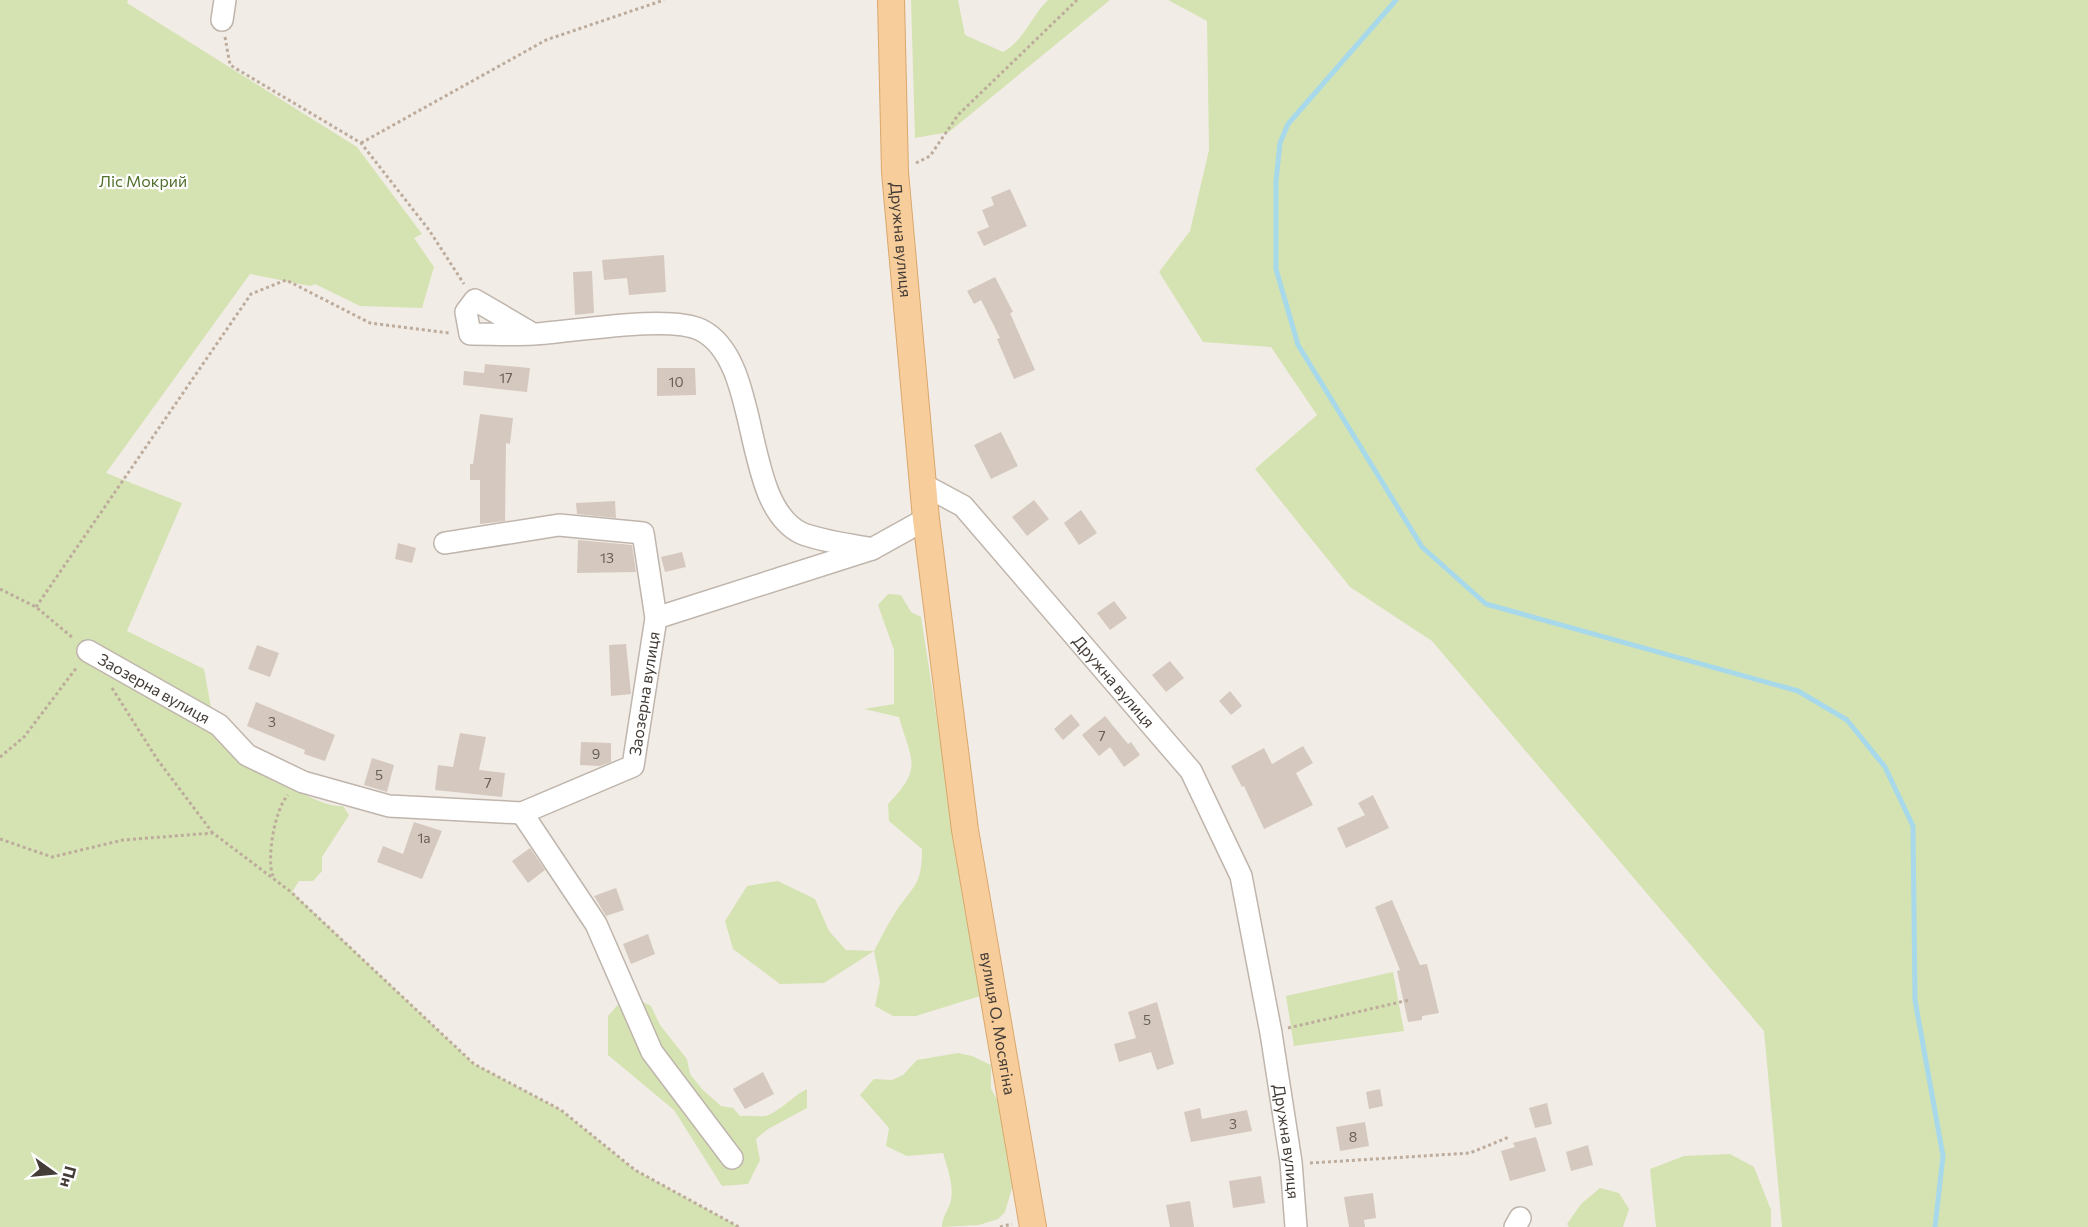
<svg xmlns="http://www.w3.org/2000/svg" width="2088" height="1227" viewBox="0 0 2088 1227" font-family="Commissioner,sans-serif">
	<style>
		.green { fill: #d5e3b2 }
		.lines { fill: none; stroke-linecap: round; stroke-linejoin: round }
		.stream { stroke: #a7d9ea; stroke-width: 5 }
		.building { fill: #d5c9bf }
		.minor-casing { stroke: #bfb5ac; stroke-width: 24 }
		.major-casing { stroke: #daa76c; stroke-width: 28 }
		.path { stroke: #bdac9c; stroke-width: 3; stroke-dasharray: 3 3; stroke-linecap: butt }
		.minor { stroke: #fff; stroke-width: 21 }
		.major { stroke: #f6cd9b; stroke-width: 26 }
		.labels { text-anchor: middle; stroke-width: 4.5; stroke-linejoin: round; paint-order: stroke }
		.number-label { font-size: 14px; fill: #685f58 }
		.park-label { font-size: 16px; fill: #52712e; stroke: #fff }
		.street-label { font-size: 16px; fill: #443c36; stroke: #fff }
	</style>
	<rect width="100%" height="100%" fill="#f2ece6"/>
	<g class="green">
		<path d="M0,0H128L127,3L357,147L422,234L414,238L434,267L422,308L360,306L315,284L310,286L250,274L106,473L182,503L127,631L204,669L217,740C244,757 315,809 343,806L349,815L322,857V871L313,881H299L292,892L474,1064L561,1110L635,1170L739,1227H0Z"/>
		<path d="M911,0H958L965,35L1003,52C1023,42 1032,15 1048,0H1110L949,132L915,138Z"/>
		<path d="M1168,0H2088V1227H1782L1764,1031L1432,641L1350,587L1255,469L1317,415L1271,347L1203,342L1159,272L1190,231L1209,150L1207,21Z"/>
		<path d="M888,594L901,595L911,612L921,617L980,996L916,1016H893L875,1006L880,982L874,951L824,983L780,984L733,949L725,921L747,886L778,881L815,899L829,931L846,950L874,951C881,938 887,925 895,913C913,885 922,887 922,849L889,821L888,804C923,767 912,763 899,717L864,709L894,704V650L878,605Z"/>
		<path d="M1393,972L1404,1031L1294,1046L1286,996Z"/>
		<path d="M627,994L651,1006L660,1025L687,1059L690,1074L702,1089L721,1106L733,1108L740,1116C748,1115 757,1117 765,1116C777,1114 794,1095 807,1089V1108L768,1129L756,1139L760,1160L748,1184L722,1186L674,1110L608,1055V1016Z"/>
		<path d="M958,1053L972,1056L991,1065V1089L1003,1109L1012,1188L1005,1212L998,1219L979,1225L942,1227C942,1216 949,1210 951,1200C954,1185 947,1167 943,1153L907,1156L886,1146L889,1128L860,1095L874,1079L892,1080L903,1075L917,1060Z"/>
		<path d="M1730,1154L1754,1167L1771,1210V1227H1656L1650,1169L1684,1156Z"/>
		<path d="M1600,1188L1619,1193L1629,1209L1623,1227H1569L1567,1224L1581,1204Z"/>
	</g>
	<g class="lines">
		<path class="stream" d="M1396,0L1288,124L1280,143L1276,181V269L1298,345L1422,547L1486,604L1798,691L1847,720L1885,767L1913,826L1915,1000L1943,1156L1935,1227"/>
	</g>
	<g class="building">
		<path d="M1010,189L1027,226L984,246L977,232L989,227L982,210L994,205L991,197Z"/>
		<path d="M664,255L666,292L629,295L627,278L604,280L602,260Z"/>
		<path d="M592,271L594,313L575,315L573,272Z"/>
		<path d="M995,277L1013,312L1010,313L1035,370L1014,379L997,339L1000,338L981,300L974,304L967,291Z"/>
		<path d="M485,364L530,368L527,392L463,385L464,371L484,373Z"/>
		<path d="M657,368H695L696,395L657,396Z"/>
		<path d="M480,414L513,418L510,444L506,443L505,521L480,524V480H470V464H473Z"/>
		<path d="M1001,432L1018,466L991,479L974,445Z"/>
		<path d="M1034,500L1049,519L1027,536L1012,517Z"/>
		<path d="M615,501L616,518L577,514L576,503Z"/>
		<path d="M1081,510L1097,533L1079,545L1064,523Z"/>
		<path d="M578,540L632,545L636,572L577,573Z"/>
		<path d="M398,543L416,548L412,563L395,559Z"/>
		<path d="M682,552L686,567L665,572L661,557Z"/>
		<path d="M1114,601L1127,618L1110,630L1097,613Z"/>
		<path d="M626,644L631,694L611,696L609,645Z"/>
		<path d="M257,645L279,653L270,677L248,669Z"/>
		<path d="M1170,661L1184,678L1166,692L1152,675Z"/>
		<path d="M1230,691L1242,706L1231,715L1219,701Z"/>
		<path d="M256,702L335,735L325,761L304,754L305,750L247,726Z"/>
		<path d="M1071,714L1080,725L1063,740L1054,729Z"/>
		<path d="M1105,716L1128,744L1131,742L1140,755L1124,767L1110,747L1099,756L1082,735Z"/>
		<path d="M460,733L486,737L479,770L505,773L502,797L435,790L438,765L453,767Z"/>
		<path d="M581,742L611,743V762L600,766L580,765Z"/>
		<path d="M1303,746L1313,763L1296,773L1313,805L1264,829L1244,786L1242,787L1231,766L1264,748L1272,764Z"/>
		<path d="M372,758L394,765L387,792L364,785Z"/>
		<path d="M1373,795L1389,828L1346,848L1337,828L1365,815L1358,803Z"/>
		<path d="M414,822L442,831L422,879L377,862L383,846L403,854Z"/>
		<path d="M530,848L545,870L528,883L512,861Z"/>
		<path d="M616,888L624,910L606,916L594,896Z"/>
		<path d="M1392,900L1420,965L1427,964L1439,1013L1422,1016V1020L1408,1022L1397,971L1400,970L1375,907Z"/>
		<path d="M648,934L655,954L631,964L623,944Z"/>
		<path d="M1157,1002L1174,1064L1157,1070L1151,1052L1119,1062L1114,1044L1136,1038L1128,1012Z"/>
		<path d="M763,1072L774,1094L745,1109L733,1089Z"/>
		<path d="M1380,1089L1383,1106L1369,1109L1366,1092Z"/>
		<path d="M1547,1103L1552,1124L1535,1128L1529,1108Z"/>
		<path d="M1200,1108L1202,1119L1247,1110L1252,1131L1191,1142L1184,1112Z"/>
		<path d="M1365,1122L1369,1146L1340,1151L1336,1127Z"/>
		<path d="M1536,1137L1546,1171L1510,1181L1501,1151L1515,1147L1513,1143Z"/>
		<path d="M1588,1145L1593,1165L1571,1171L1566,1152Z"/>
		<path d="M1261,1176L1265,1203L1233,1208L1229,1181Z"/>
		<path d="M1373,1193L1376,1218L1364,1220L1365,1227H1349L1344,1197Z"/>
		<path d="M1190,1201L1194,1227H1170L1166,1205Z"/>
	</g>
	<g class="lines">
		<defs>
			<g id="minor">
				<path d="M222,20L225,0"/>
				<path d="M533,334L475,300L466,312L470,334C491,334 512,335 534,334C572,332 669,314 701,330C763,361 740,503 801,533C820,541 852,545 872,549L926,519"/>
				<path id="s1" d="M922,484L963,506L1191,771L1241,876L1271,1033L1291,1162L1296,1227"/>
				<path d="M445,543L559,525L643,533L656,618"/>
				<path id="s2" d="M88,651L219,725L247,755L303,782L389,806L522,813L633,766L656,618L872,549"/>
				<path d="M522,813L596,924L652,1052L732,1158"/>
				<path d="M1515,1227L1520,1218"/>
			</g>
			<g id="major">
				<path id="s3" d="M891,0L895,172L926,519L965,830L1033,1227"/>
			</g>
		</defs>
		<use href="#minor" class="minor-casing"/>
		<use href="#major" class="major-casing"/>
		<g class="path">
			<path d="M225,37L230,65L361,143L429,230L464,284"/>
			<path d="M361,143L546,40L664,0"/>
			<path d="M916,163L930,156L958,115L1077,0"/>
			<path d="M0,589L36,607L73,638"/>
			<path d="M36,607L251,294L286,280L370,323L449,333"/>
			<path d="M112,688L157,759L212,832"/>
			<path d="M0,757L24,737L77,667"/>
			<path d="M0,839L52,857L123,840L213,833L291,892L474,1064L561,1110L635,1170L739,1227"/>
			<path d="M273,876C266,859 275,808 288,795"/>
			<path d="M1288,1028L1409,1000"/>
			<path d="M1310,1163L1470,1153L1509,1137"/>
			<path d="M1000,1227L1012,1224"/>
		</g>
		<use href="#minor" class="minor"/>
		<use href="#major" class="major"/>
	</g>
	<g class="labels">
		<g class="number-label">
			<text x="506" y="383">17</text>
			<text x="676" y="387">10</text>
			<text x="607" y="563">13</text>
			<text x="272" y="727">3</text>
			<text x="1102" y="741">7</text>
			<text x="596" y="759">9</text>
			<text x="379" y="780">5</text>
			<text x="488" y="788">7</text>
			<text x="424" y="843">1а</text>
			<text x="1147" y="1025">5</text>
			<text x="1233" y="1129">3</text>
			<text x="1353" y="1142">8</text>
		</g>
		<g class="park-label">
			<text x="143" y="187">Ліс Мокрий</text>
		</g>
		<g class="street-label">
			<text dy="6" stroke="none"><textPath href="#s3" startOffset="240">Дружна вулиця</textPath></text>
			<text dy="6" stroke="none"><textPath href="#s1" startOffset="278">Дружна вулиця</textPath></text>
			<text dy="6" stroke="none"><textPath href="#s2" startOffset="76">Заозерна вулиця</textPath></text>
			<text dy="6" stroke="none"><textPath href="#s2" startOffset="670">Заозерна вулиця</textPath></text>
			<text dy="6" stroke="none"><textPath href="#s3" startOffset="1030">вулиця О. Мосягіна</textPath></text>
			<text dy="6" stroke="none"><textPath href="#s1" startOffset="782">Дружна вулиця</textPath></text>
		</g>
	</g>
	<g transform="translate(54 1173) rotate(105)" stroke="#ffffff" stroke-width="4.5" paint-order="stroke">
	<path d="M0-4.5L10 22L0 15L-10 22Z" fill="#443c36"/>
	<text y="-9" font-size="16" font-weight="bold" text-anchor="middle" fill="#443c36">Пн</text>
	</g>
</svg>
